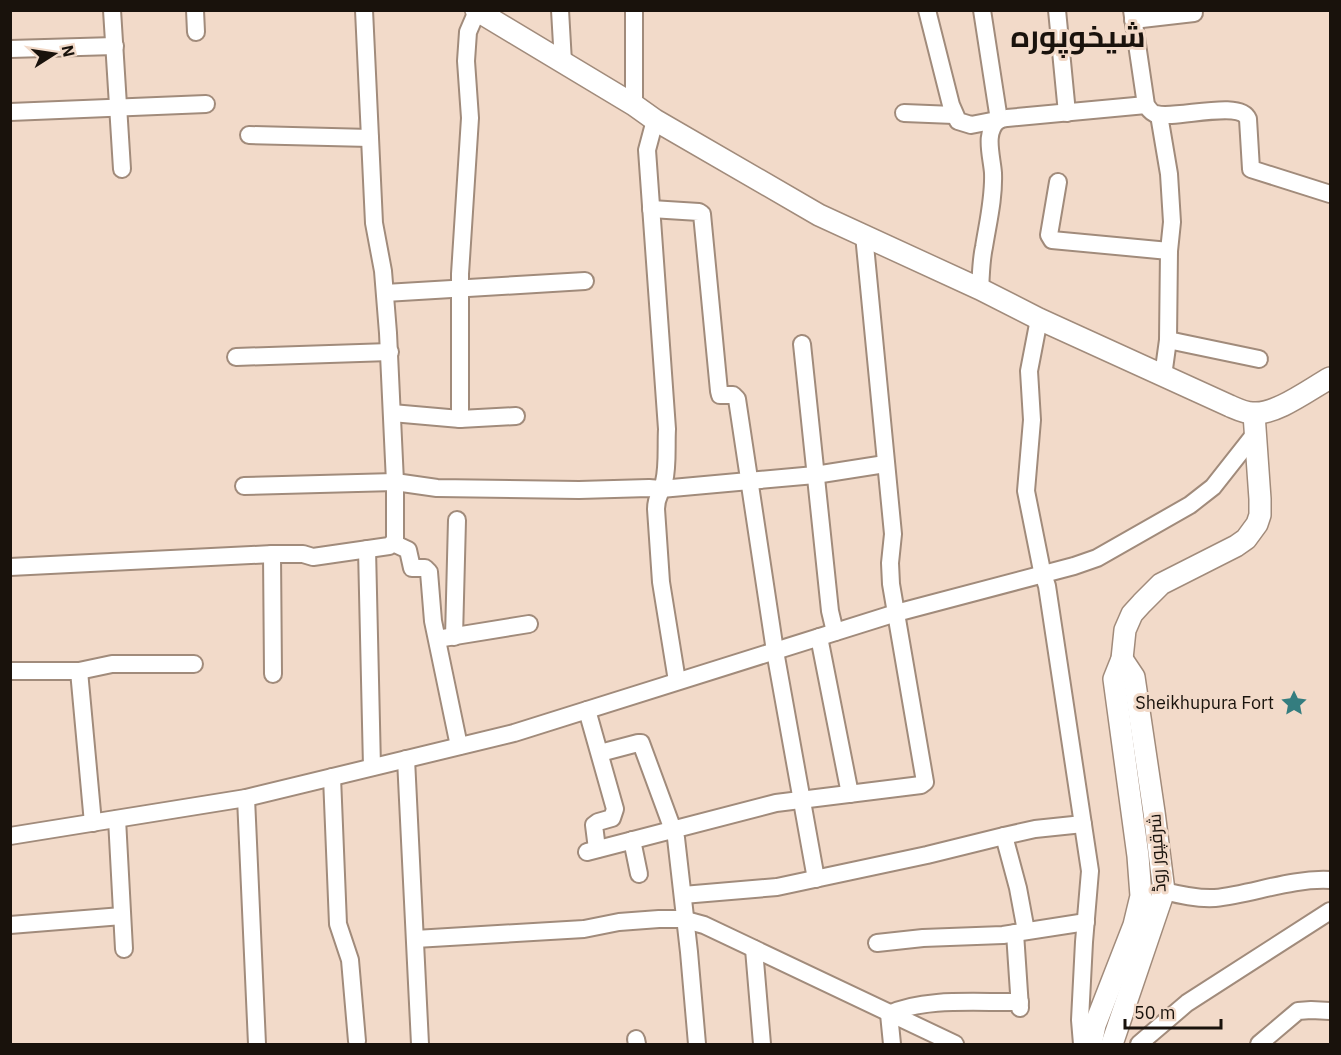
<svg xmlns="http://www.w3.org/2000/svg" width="1341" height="1055" viewBox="0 0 1341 1055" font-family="'IBM Plex Sans',Cairo,sans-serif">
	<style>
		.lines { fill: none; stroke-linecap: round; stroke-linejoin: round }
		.minor-casing { stroke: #a18b7b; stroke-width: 20 }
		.major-casing { stroke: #a18b7b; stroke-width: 24 }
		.minor { stroke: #fff; stroke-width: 16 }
		.major { stroke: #fff; stroke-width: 21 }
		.labels { text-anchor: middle; stroke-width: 6; stroke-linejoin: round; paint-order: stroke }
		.poi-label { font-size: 18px; fill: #19120c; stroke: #f2dac9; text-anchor: end }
		.street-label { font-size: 18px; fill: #19120c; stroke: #f2dac9 }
		.town-label { font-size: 30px; font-weight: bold; fill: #19120c; stroke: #f2dac9 }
	</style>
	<rect width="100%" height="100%" fill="#f2dac9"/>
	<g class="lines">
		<defs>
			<g id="minor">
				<path d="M112,10L122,169"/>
				<path d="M195,10L196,32"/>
				<path d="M560,10L563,62"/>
				<path d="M927,10L951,105L958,121L971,125L1007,118L1146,105"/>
				<path d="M982,10L999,120"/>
				<path d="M1057,10L1067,113"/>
				<path d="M1132,10L1146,105C1149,109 1151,113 1156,114C1175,120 1240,99 1248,119L1251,169L1330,194"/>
				<path d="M1133,20L1194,13"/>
				<path d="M10,49L115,46"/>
				<path d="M634,105V10"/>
				<path d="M10,112L206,104"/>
				<path d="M904,113L954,115"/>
				<path d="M1159,115L1169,174L1172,222L1169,251L1168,340L1163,376"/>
				<path d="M655,120L647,150L667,429C666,446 668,466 664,482C661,494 656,496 656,509L661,582L677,681"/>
				<path d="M249,135L370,138"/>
				<path d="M1058,182L1049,235L1052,240L1169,251"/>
				<path d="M651,209L699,212L702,214L719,391L720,395H733L737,399L775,651L816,879"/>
				<path d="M980,289C981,275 981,260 984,247C988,222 994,198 993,173C992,157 983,131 999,120"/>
				<path d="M385,293L585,281"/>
				<path d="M1039,319L1029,371L1032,420L1026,491L1042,571L1047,586L1090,871L1084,942L1080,1020L1082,1044"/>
				<path d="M1168,340L1259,359"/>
				<path d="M802,344L830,611L835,632"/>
				<path d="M236,357L390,352"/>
				<path d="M392,413L460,419L516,416"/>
				<path d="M460,419V274L470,118L466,61L468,32L477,11"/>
				<path d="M244,486L395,482L437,488L579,490L649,488L661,489L815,475L885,464"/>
				<path d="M393,543L408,550L412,568H425L429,572L433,621L459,746"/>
				<path d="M367,549L372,767"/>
				<path d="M272,554L273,674"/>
				<path d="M10,567L272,554H303L313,557L389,546L395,541V482L388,333L383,271L374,223L364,10"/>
				<path d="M454,637L457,520"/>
				<path d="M819,637L850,794"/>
				<path d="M443,638L529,624"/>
				<path d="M10,671H79L112,664H194"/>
				<path d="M79,671L93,823"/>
				<path d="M587,710L615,809L612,818L598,822L594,825L597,849"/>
				<path d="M600,753L638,743H641L676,838L689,952L697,1044"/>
				<path d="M406,759L420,1044"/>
				<path d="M332,777L338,924L350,960L357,1041"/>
				<path d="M246,798L257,1044"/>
				<path d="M117,819L124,949"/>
				<path d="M10,836L246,798L514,733L896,613L1074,566L1097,558L1190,505L1213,487L1254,435"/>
				<path d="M1004,836L1018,888L1026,931"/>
				<path d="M632,840L639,874"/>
				<path d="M587,852L776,803L921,785L925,782L891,584L890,563L893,534L864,235"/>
				<path d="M1164,891C1180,895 1197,899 1215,898C1253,894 1291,878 1330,880"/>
				<path d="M683,895L777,887L927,855L1004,836L1035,829L1083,824"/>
				<path d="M10,925L122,916"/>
				<path d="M1015,933L1020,1008"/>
				<path d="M415,939L584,929L619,922L659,919H682L704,925L955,1044"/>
				<path d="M877,943L923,938L1003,935L1086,922"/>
				<path d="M754,949L762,1044"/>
				<path d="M636,1039L637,1044"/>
				<path d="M892,1044L889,1014C925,997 980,1003 1020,1002"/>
				<path d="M1139,1044L1187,1003L1330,911"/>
				<path d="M1259,1044L1298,1011L1311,1010L1330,1011"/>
			</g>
			<g id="major">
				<path d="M476,10L634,105L655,120L819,215L980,289L1039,319L1230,406C1237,409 1245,413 1253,413C1276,415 1310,389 1330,378"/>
				<path d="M1091,1044L1095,1025L1134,925L1141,896L1138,856L1114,679L1122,659L1125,630L1132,614L1142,603L1161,584L1236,546L1246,539L1257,524L1260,515V499L1254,414"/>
				<path d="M1112,1044L1164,891L1154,812L1134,677L1122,659"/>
			</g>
		</defs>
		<use href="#minor" class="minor-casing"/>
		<use href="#major" class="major-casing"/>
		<use href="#minor" class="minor"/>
		<use href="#major" class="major"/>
	</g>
	<defs>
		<symbol id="sight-bare" viewBox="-9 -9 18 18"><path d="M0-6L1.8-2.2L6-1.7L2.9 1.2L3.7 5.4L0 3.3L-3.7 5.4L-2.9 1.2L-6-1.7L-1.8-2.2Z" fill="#347d7f" stroke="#f2dac9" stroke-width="2.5" paint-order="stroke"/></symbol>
	</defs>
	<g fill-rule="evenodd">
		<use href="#sight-bare" x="1275" y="684" width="38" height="38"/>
	</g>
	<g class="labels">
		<g class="poi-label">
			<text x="1274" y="709">Sheikhupura Fort</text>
		</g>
		<g class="street-label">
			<text transform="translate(1157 853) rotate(-94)" y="6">شرقپور روڈ</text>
		</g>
		<g class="town-label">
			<text x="1078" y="47">شیخوپورہ</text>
		</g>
	</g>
	<rect width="1341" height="1055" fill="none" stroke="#19120c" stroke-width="24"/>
	<g transform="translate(54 54) rotate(78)" stroke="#f2dac9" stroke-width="4.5" paint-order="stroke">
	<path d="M0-4.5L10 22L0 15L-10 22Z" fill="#19120c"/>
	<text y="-9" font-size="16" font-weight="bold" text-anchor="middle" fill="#19120c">N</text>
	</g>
	<path d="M1125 1019v9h96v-9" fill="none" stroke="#19120c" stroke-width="3"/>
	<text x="1134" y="1019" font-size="18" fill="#19120c" stroke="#f2dac9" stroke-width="4.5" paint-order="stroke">50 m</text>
</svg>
